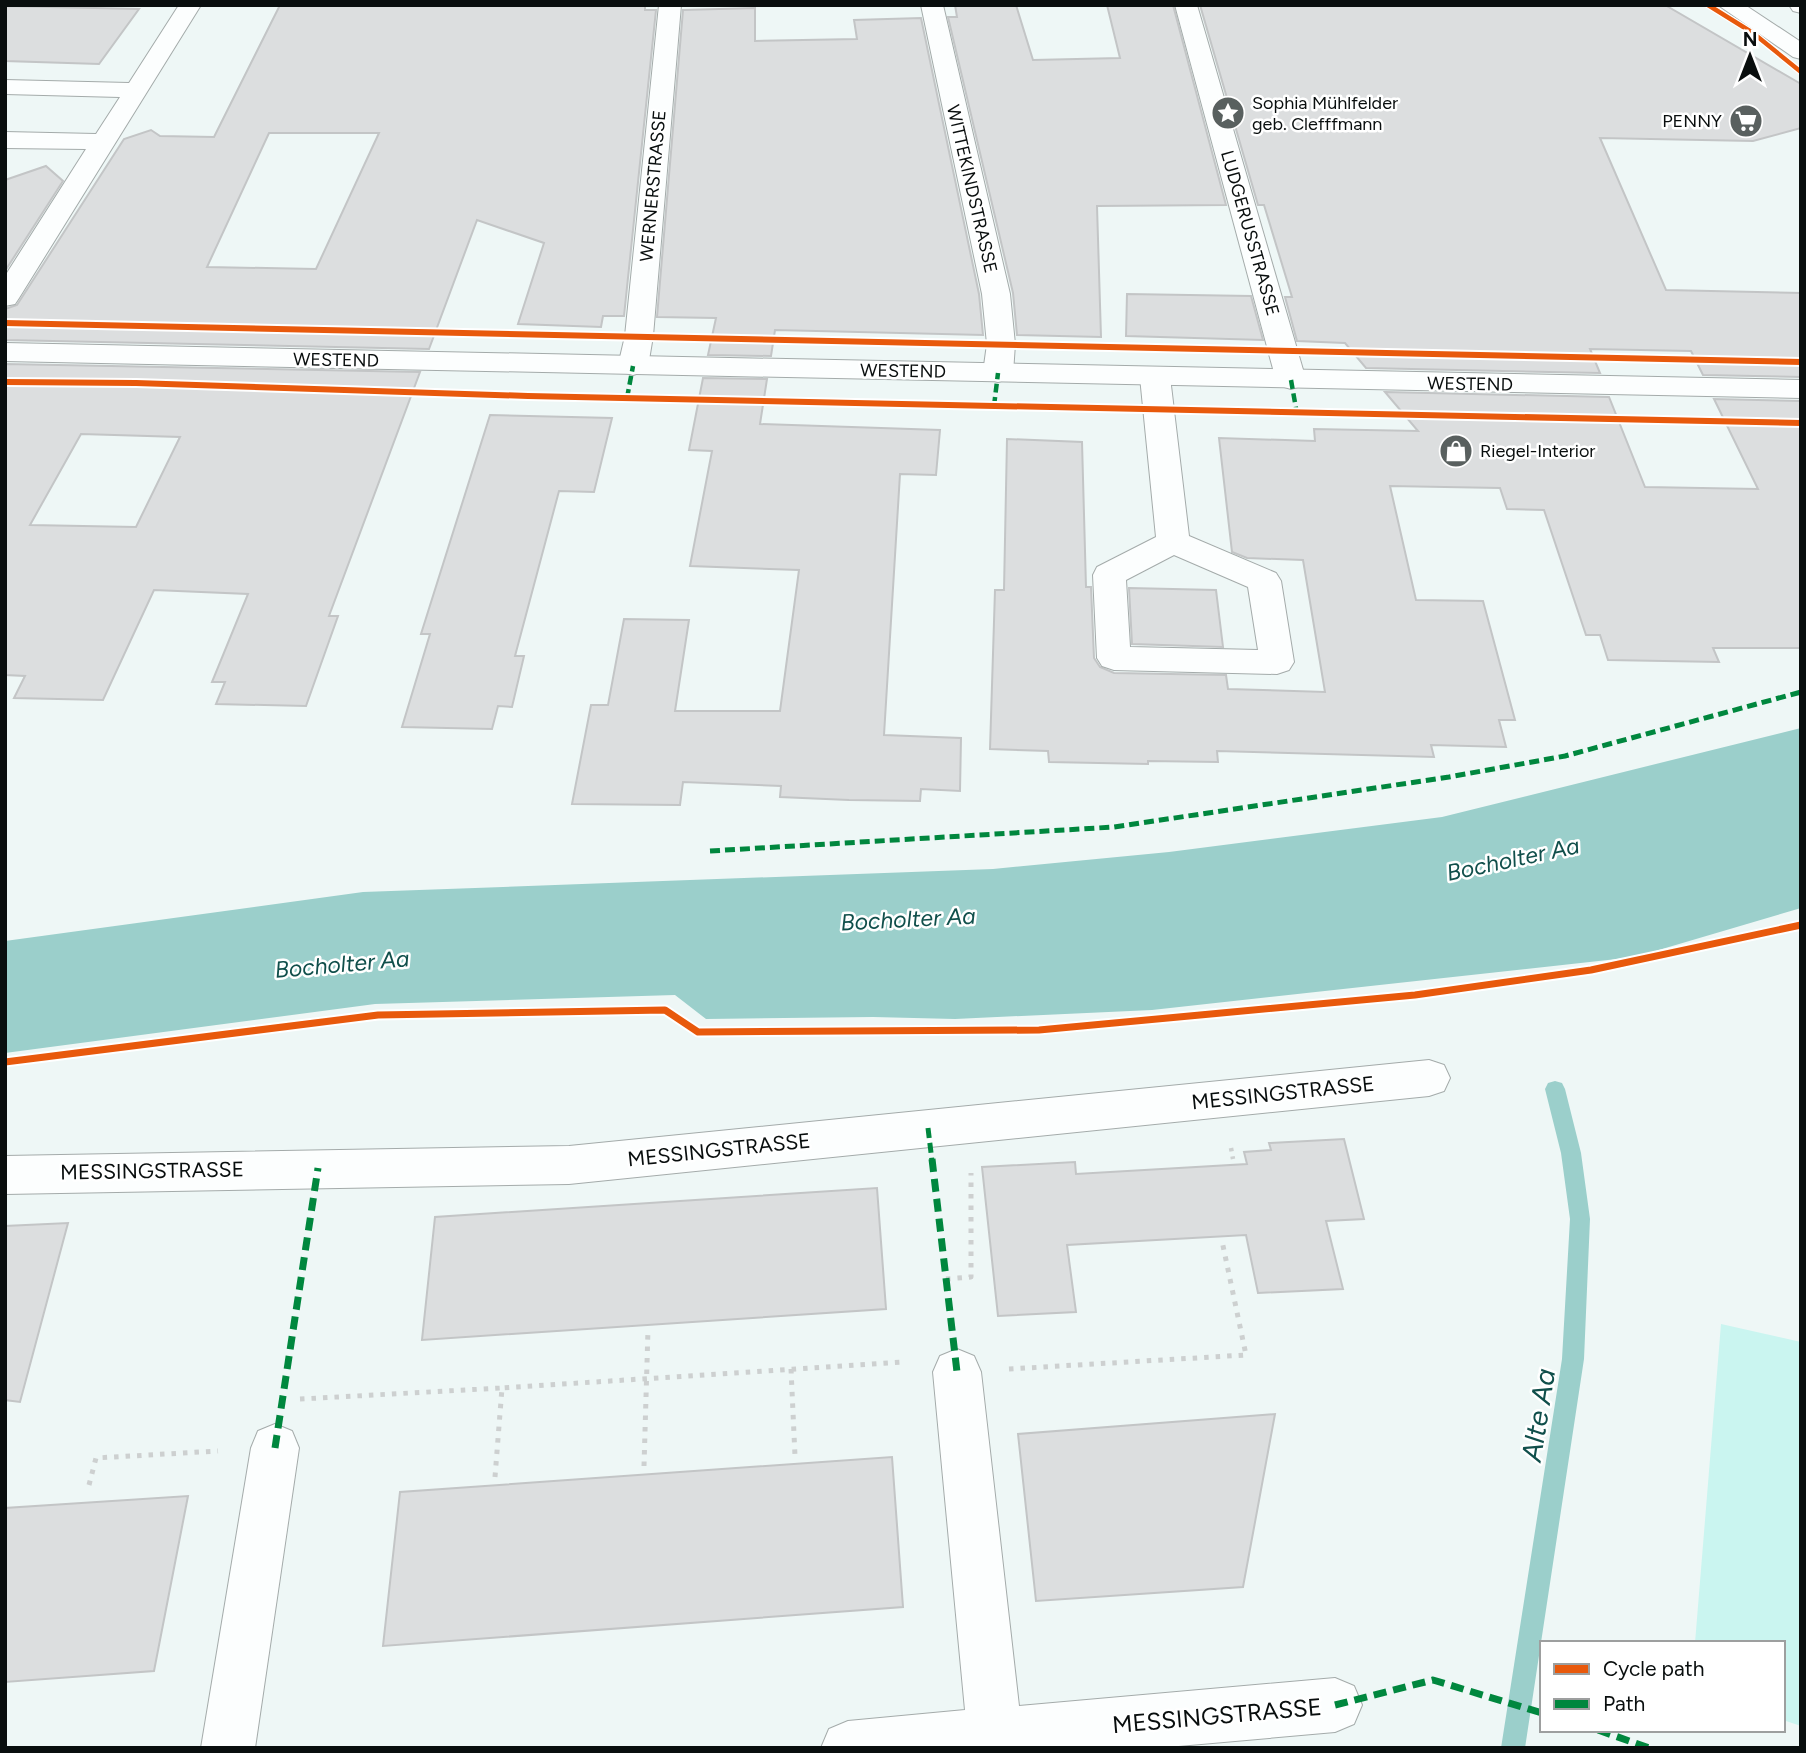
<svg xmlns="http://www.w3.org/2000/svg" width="1806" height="1753" viewBox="0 0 1806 1753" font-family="Figtree,sans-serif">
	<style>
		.green { fill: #caf5f0 }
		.water { fill: #9bcfcb }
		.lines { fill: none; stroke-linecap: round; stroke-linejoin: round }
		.stream { fill: #9bcfcb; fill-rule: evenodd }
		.building { fill: #dcdedf; stroke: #c3c5c6; stroke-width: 2; fill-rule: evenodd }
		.minor-casing { stroke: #a4abaa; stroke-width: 2 }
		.major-casing { stroke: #a4abaa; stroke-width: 2 }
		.path-far1 { stroke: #cdd0d0; stroke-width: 4.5; stroke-dasharray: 3.5 5; stroke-linecap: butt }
		.path { stroke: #cdd0d0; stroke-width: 5; stroke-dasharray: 4.5 7; stroke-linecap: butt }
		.minor { fill: #fcfefe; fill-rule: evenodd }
		.major { fill: #fcfefe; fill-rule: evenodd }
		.quiet-far2 { stroke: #00873e; stroke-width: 4.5; stroke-dasharray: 9 4.5; stroke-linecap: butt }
		.quiet-far1 { stroke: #00873e; stroke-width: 5; stroke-dasharray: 10 5; stroke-linecap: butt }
		.quiet { stroke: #00873e; stroke-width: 7; stroke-dasharray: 13 7; stroke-linecap: butt }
		.cycleway-far2-casing { stroke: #fff; stroke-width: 7 }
		.cycleway-far1-casing { stroke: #fff; stroke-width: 10 }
		.cycleway-casing { stroke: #fff; stroke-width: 11 }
		.cycleway-far2 { stroke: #e8590c; stroke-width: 4.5 }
		.cycleway-far1 { stroke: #e8590c; stroke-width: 6 }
		.cycleway { stroke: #e8590c; stroke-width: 7 }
		.labels { text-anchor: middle; stroke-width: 5; stroke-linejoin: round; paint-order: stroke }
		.far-poi-label { font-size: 18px; fill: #090e0e; stroke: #fff; text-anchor: start }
		.far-street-label { font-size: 18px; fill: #090e0e; stroke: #fff }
		.street-label { font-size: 21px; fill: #090e0e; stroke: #fff }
		.water-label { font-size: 23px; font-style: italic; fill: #104f4b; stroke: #fff }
		.near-street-label { font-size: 24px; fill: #090e0e; stroke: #fff }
		.near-water-label { font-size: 28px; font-style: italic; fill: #104f4b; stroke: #fff }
	</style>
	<rect width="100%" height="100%" fill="#eef7f6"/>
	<path class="green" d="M1721,1324L1801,1342V1726L1783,1720V1643H1695Z"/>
	<path class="water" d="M1801,728V908L1635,957L1152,1010L955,1019L873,1017L706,1019L675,995L375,1004L5,1053V941L363,892L993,869L1169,852L1442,817Z"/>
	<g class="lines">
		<path class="stream" d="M1555,1081L1562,1083L1565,1089L1581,1153L1590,1219L1584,1359L1525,1748H1501L1562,1359L1570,1219L1561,1153L1545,1089L1548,1083Z"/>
	</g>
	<g class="building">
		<path d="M280,5H645V10H656L624,316H603L601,327L518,324L544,243L477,220L429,349L5,340V309L17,305L124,139L151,130L160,136L214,137ZM269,133H379L316,269L207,267Z"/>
		<path d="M955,5H1016L1033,60L1120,58L1107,5H1173L1226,205L1097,206L1101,337L1017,335L1013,293L948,17H957Z"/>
		<path d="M1200,5H1665L1801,84V128L1753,141L1600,138L1666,290L1801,293V377L1703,375L1691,351L1590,349L1600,373L1366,368L1345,343L1297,341L1285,297H1292L1264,205H1258Z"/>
		<path d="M5,6L139,9L99,64L5,61Z"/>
		<path d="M755,8V41L857,39L854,20L921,18L979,294L983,335L775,330L771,356L708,355L716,318L657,317L683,10Z"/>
		<path d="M46,166L63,181L5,271V180Z"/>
		<path d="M1127,294L1251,296L1263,340L1126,336Z"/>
		<path d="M5,364L420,372L329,616H338L306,706L216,704L225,682H212L248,594L154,590L103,700L14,698L25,676L5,675ZM81,434L180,437L136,527L30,525Z"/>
		<path d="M703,378L767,379L760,424L940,430L936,475L900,474L884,735L961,738L960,791L921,789L920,801L849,800L780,797L781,786L683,782L680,805L572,804L591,705H608L624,619L689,620L675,711H780L799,570L690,566L712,451L689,450Z"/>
		<path d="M1385,392L1609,397L1645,487L1758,489L1714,399L1801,401V648H1713L1719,662L1608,660L1600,635H1586L1544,510L1507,509L1500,488L1390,486L1416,600L1483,601L1515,720H1499L1506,747L1431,745L1434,757L1217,751L1218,762L1148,761V764L1049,762L1048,751L990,749L995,590H1004L1007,439L1082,442L1086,587H1091L1094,658L1100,667L1114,673L1226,675L1228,689L1325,692L1303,560L1247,558L1232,552L1219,438L1315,441L1314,429L1418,431Z"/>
		<path d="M490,415L612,418L594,492L559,491L515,656H524L512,707L498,706L492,729L402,727L430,634H421Z"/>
		<path d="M1129,588L1216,590L1223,647L1132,644Z"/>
		<path d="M1344,1139L1364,1219L1326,1221L1343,1289L1258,1293L1246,1235L1067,1245L1076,1312L998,1316L982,1167L1075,1162L1076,1174L1247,1164L1244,1152L1271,1150L1269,1143Z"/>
		<path d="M877,1188L886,1309L422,1340L435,1217Z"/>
		<path d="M68,1223L20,1402L5,1400V1226Z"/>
		<path d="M1275,1414L1243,1587L1036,1601L1018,1434Z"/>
		<path d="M892,1457L903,1607L383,1646L400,1492Z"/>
		<path d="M188,1496L154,1671L5,1682V1508Z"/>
	</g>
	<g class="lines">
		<defs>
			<g id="minor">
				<path d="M179,5H201L19,298L15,304L5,306V276L86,149L5,148V132L96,134L120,97L5,94V80L129,83Z"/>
				<path d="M659,5H681L653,336L648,366L643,372L633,375L623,372L618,366L625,336Z"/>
				<path d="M921,5H943L1010,294L1015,344L1013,373L1008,379L998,382L988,379L983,373L987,344L982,294Z"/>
				<path d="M1175,5H1197L1306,380L1301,386L1291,389L1281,386L1276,380Z"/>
				<path d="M1155,368L1165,371L1170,377L1189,536L1276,573L1281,581L1294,662L1289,670L1277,674L1114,670L1102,666L1097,658L1093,575L1097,567L1156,537L1140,377L1145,371ZM1174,555L1248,587L1258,650L1130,647L1126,580Z"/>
				<path d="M1429,1060L1444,1065L1450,1078L1444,1091L1429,1096L569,1184L5,1194V1156L569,1146Z"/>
				<path d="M957,1349L974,1356L981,1372L1019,1706L1335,1678L1354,1686L1362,1705L1354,1724L1335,1732L1156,1748H821L829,1729L848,1721L965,1710L933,1372L940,1356Z"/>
				<path d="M275,1424L292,1431L299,1448L255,1748H201L251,1448L258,1431Z"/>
			</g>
			<g id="major">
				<path d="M1718,5H1745L1801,42V59L1793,57Z"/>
				<path d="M1789,5H1801V13L1793,11Z"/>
				<path d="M5,343L1801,380V398L5,361Z"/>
			</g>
		</defs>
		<use href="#minor" class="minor-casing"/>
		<use href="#major" class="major-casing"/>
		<path class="path-far1" d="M1231,1148L1233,1159"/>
		<g class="path">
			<path d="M946,1279L971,1277V1173"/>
			<path d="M791,1369L795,1456"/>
			<path d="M1009,1369L1246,1355L1222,1241"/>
			<path d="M300,1399L502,1388"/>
			<path d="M644,1466L648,1329"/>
			<path d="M495,1477L502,1388L904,1362"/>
			<path d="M89,1485L96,1458L218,1451"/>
		</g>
		<use href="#minor" class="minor"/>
		<use href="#major" class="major"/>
		<g class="quiet-far2">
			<path d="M1291,380L1297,414"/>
			<path d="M627,398L633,366"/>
			<path d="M994,406L998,373"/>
		</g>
		<g class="quiet-far1">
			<path d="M710,851L1114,827L1449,777L1565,756L1801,692"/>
			<path d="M928,1128L932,1161"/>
		</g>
		<g class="quiet">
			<path d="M932,1159L957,1372"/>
			<path d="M275,1448L318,1168"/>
			<path d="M1335,1705L1433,1680L1542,1713"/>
			<path d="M1598,1730L1649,1748"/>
		</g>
		<defs>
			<path id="cycleway-far2" d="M1708,5L1753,33L1801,72"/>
			<g id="cycleway-far1">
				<path d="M5,323L1801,362"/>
				<path d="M5,382L136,383L528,396L1801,423"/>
			</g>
			<path id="cycleway" d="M5,1062L378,1015L665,1010L698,1032L1039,1030L1415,995L1591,970L1801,925"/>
		</defs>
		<use href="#cycleway-far2" class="cycleway-far2-casing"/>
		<use href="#cycleway-far1" class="cycleway-far1-casing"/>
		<use href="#cycleway" class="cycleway-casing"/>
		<use href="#cycleway-far2" class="cycleway-far2"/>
		<use href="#cycleway-far1" class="cycleway-far1"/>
		<use href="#cycleway" class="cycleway"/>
	</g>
	<defs>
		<symbol id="sight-disc" viewBox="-11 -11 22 22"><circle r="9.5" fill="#59605f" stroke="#fff"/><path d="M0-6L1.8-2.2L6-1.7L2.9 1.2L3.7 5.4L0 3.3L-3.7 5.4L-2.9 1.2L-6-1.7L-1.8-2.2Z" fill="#fff"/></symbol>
		<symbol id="supermarket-disc" viewBox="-11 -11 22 22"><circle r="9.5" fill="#59605f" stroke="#fff"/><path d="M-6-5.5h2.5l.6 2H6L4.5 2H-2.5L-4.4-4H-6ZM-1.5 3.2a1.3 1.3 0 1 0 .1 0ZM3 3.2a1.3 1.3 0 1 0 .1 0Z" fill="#fff"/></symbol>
		<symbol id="shop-disc" viewBox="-11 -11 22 22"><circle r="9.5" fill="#59605f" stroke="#fff"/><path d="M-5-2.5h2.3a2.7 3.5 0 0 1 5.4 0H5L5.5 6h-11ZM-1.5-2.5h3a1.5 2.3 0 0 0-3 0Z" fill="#fff"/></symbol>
	</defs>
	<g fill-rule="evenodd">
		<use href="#sight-disc" x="1209" y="94" width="38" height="38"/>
		<use href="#supermarket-disc" x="1727" y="102" width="38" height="38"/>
		<use href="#shop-disc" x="1437" y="432" width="38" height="38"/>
	</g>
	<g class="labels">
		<g class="far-poi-label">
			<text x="1252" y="109">Sophia Mühlfelder<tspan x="1252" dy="21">geb. Clefffmann</tspan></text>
			<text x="1722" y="127" text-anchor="end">PENNY</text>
			<text x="1480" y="457">Riegel-Interior</text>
		</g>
		<g class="far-street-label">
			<text transform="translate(653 186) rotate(-85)" y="6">WERNERSTRASSE</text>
			<text transform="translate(972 189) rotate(77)" y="6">WITTEKINDSTRASSE</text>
			<text transform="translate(1250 233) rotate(74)" y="6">LUDGERUSSTRASSE</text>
			<text transform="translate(336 360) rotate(1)" y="6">WESTEND</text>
			<text transform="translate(903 371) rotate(1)" y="6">WESTEND</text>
			<text transform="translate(1470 384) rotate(1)" y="6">WESTEND</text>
		</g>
		<g class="street-label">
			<text transform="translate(1283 1093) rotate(-6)" y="7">MESSINGSTRASSE</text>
			<text transform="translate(719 1150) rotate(-6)" y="7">MESSINGSTRASSE</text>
			<text transform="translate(152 1171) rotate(-1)" y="7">MESSINGSTRASSE</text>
		</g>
		<g class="water-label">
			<text transform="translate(1513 859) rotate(-12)" y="8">Bocholter Aa</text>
			<text transform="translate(908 919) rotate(-3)" y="8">Bocholter Aa</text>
			<text transform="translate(342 964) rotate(-5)" y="8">Bocholter Aa</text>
		</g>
		<g class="near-street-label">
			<text transform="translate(1217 1716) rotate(-5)" y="8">MESSINGSTRASSE</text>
		</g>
		<g class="near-water-label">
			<text transform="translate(1538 1415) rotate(-81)" y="10">Alte Aa</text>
		</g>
	</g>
	<rect width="1806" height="1753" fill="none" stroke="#090e0e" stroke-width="14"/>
	<rect x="1540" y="1641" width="245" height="91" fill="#ffffff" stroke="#9d9f9f" stroke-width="2"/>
	<rect x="1554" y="1664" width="35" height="10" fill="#e8590c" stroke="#9d9f9f" stroke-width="2"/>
	<text x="1603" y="1676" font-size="21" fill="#090e0e">Cycle path</text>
	<rect x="1554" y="1699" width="35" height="10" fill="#00873e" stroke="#9d9f9f" stroke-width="2"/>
	<text x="1603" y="1711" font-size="21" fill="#090e0e">Path</text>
	<g transform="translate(1750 56)" stroke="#ffffff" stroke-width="5" paint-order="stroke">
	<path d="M0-5L12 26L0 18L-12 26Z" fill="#090e0e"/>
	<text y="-10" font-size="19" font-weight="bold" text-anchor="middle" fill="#090e0e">N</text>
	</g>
</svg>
